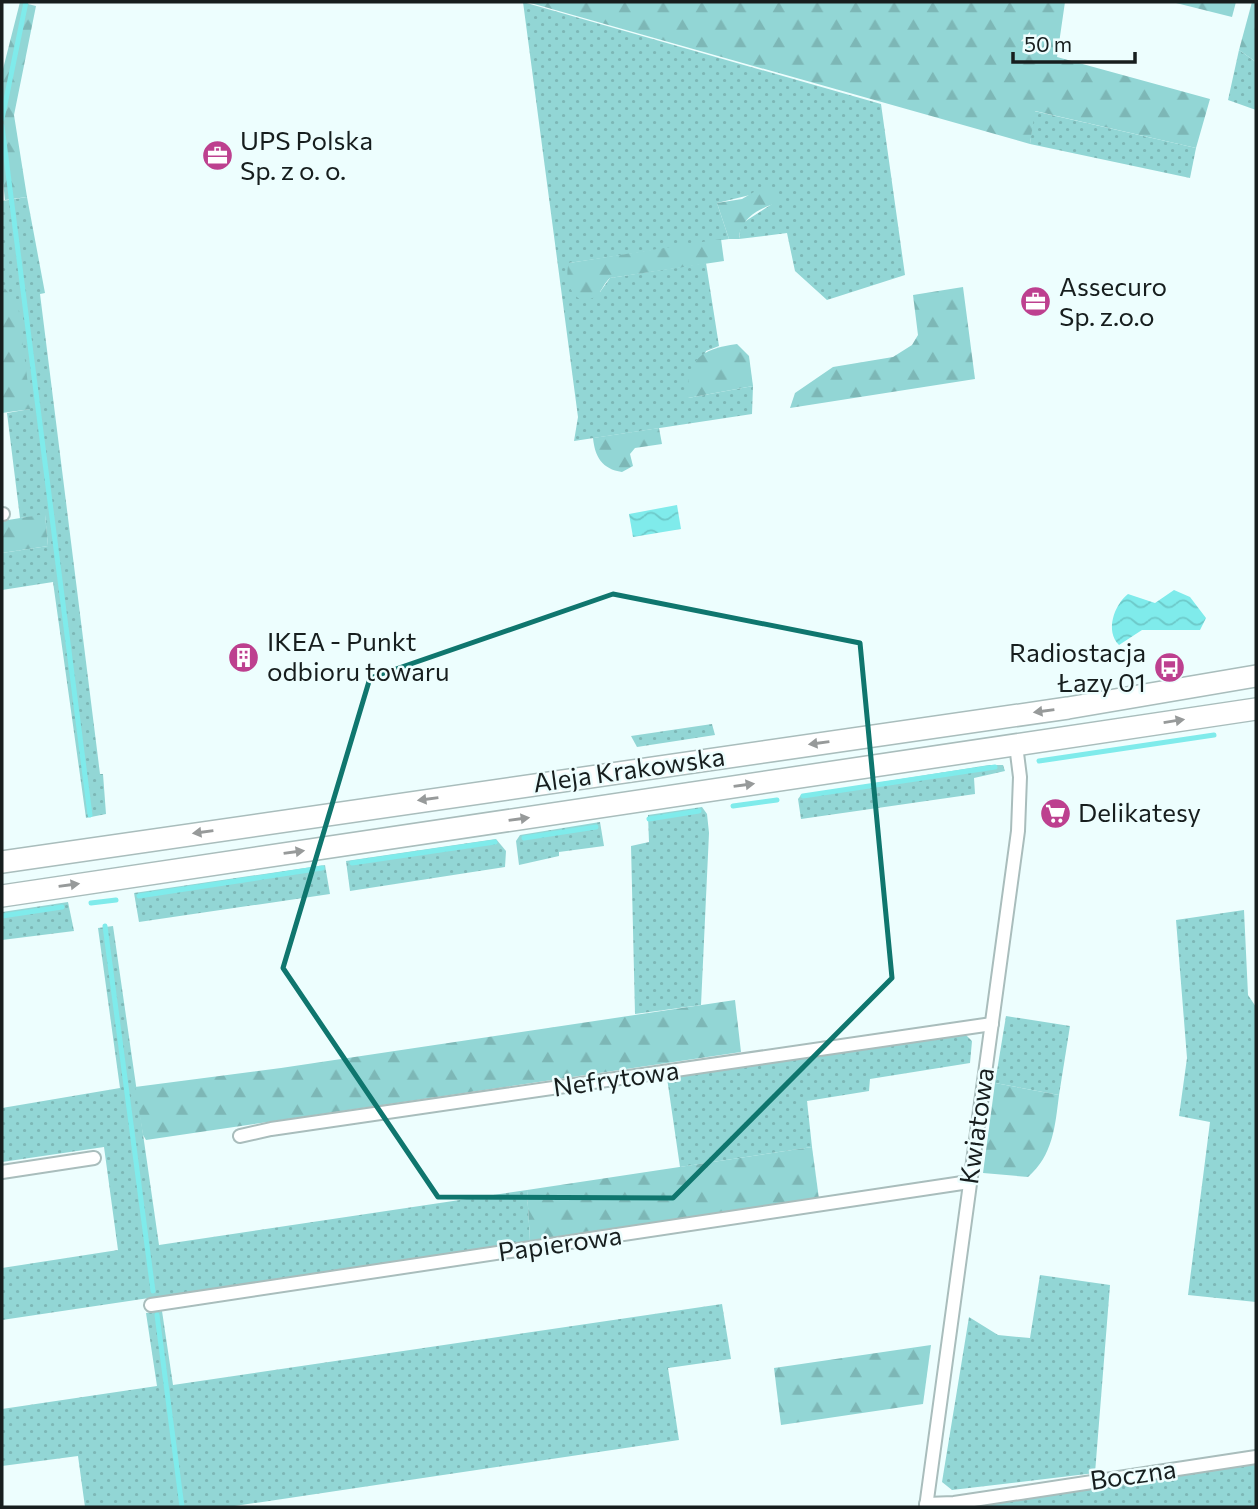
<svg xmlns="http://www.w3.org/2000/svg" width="1258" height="1509" viewBox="0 0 1258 1509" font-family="Commissioner,sans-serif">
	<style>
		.grass { fill: url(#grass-dots) }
		.forest { fill: url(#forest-firs) }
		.water { fill: url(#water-waves) }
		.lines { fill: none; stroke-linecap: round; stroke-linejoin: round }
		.stream { stroke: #7febeb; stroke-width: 5 }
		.street-casing { stroke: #a9bdbc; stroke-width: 16 }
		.primary-casing { stroke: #a9bdbc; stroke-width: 24 }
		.street { stroke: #fff; stroke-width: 12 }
		.primary { stroke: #fff; stroke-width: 21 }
		.oneway { fill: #979a9a }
		.marked { fill: none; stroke: #0f766e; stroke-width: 5; stroke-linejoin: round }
		.labels { text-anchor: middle; stroke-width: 5; stroke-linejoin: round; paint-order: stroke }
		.poi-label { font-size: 26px; fill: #171e1e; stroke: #edfefe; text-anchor: start }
		.street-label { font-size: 26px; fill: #171e1e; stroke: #edfefe }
	</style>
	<defs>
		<pattern id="grass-dots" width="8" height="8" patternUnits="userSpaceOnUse" patternTransform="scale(1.75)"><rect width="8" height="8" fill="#92d6d5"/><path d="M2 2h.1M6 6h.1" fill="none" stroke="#7db7b6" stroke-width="1.8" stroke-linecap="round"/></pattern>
		<pattern id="forest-firs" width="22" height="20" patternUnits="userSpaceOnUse" patternTransform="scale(1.75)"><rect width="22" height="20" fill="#92d6d5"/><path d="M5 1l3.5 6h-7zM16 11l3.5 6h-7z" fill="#7db7b6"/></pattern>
		<pattern id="water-waves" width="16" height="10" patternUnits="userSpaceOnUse" patternTransform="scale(1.75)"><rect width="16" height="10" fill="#7febeb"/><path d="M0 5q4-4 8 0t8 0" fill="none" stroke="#6dc9c9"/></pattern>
	</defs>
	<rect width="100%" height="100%" fill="#edfefe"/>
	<g class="grass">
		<path d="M523,2L881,104L905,275L827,300L795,271L787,233L739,239L741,224L772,204L750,195L717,203L729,239L569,263L600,292L610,278L706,263L719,346L706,351L688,398L753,386L752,414L574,441L578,417Z"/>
		<path d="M1239,50L1256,62V110L1228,100Z"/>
		<path d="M1034,111L1196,148L1190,178L1030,144Z"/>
		<path d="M27,197L45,293L40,294L100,774H103L106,814L86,818L53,582L2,590V553L48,546L45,515L20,518L7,413L30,409L8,296L2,285V201Z"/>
		<path d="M712,724L715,735L637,747L631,736Z"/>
		<path d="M989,765H1003L1005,771L974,778L975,794L801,819L798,799L801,795Z"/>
		<path d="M702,807L707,814L709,833L701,1005L635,1014L631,846L649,842L648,815Z"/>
		<path d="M600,822L604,846L559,852V856L519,865L516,841L520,835Z"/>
		<path d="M496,839L506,851L505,867L350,891L346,861Z"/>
		<path d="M325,865L330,894L139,922L134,893Z"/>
		<path d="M68,902L74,931L2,940V912Z"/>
		<path d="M1244,910L1248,995L1256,1007V1302L1188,1295L1210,1122L1179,1116L1187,1058L1176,920Z"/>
		<path d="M113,926L159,1245L527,1190L530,1241L2,1320V1268L118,1250L104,1147L2,1162V1108L120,1088L98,928Z"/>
		<path d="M1006,1016L1070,1026L1059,1095L995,1083Z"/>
		<path d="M965,1034L972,1041L970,1063L870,1079L869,1091L807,1101L812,1147L680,1167L667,1078Z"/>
		<path d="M1040,1275L1110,1285L1095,1473L952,1490L942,1482L969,1317L998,1335L1030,1338Z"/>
		<path d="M722,1304L731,1359L668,1368L679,1440L228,1507H85L78,1456L2,1466V1409L157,1386L146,1313L162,1311L173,1385Z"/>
		<path d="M1256,1462V1507H969V1506Z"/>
	</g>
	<g class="forest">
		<path d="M20,2L36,6L14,115L27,197L5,200L2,172V73Z"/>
		<path d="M527,2H1065L1057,57L1210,99L1196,148L1035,111L1030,144Z"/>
		<path d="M1172,2H1236L1232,17Z"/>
		<path d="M1252,2H1256V62L1239,50Z"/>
		<path d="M759,189L778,192L784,201C764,206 740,216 739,239H729L717,203L742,199Z"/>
		<path d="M721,239L724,261L610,278C604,283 602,291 596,296C574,311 563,279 569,263Z"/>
		<path d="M2,285L18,305L31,409L2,413Z"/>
		<path d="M963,287L975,379L790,408L795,393L833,367L893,357L912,345L918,335L913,295Z"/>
		<path d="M737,344L749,356L753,386L688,398C686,360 700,349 737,344Z"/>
		<path d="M659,428L662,444L635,448L630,454L633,466L622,472C602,469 595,457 593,438Z"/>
		<path d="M45,514L48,546L2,553V521Z"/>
		<path d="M735,1000L741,1052L146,1140L143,1135L135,1087L281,1068Z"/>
		<path d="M995,1083L1059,1095C1055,1127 1053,1155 1028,1177L983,1173Z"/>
		<path d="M812,1147L819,1199L530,1241L527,1190Z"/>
		<path d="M931,1345L923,1404L781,1425L774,1368Z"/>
	</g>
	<g class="water">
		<path d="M677,505L681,529L633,537L629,514Z"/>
		<path d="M1174,590L1190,597L1206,618L1200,630H1142L1119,645C1105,631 1114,605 1128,594L1155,603Z"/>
	</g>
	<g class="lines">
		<g class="stream">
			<path d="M2,119L26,2"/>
			<path d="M2,126L90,815"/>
			<path d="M1039,761L1214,735"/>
			<path d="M803,796L995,767"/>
			<path d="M733,806L777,800"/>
			<path d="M649,819L699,811"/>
			<path d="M524,838L596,827"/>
			<path d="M352,863L495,842"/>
			<path d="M139,896L322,868"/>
			<path d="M91,903L116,900"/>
			<path d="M2,916L62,907"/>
			<path d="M105,926L153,1291"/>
			<path d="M157,1315L182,1507"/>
		</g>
		<defs>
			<g id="street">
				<path d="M2,514H3"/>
				<path d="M240,1136L271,1129L992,1024"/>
				<path d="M2,1172L94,1158"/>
				<path d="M151,1305L969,1182"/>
				<path d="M926,1504L954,1503L1256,1457"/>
				<path d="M926,1507L1018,831L1020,777L1016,745"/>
			</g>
			<g id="primary">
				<path d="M2,862L1068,708L1256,676"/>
				<path d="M2,896L1256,709"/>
			</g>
		</defs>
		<use href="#street" class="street-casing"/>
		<use href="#primary" class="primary-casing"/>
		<use href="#street" class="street"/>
		<use href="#primary" class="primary"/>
	</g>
	<defs><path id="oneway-solid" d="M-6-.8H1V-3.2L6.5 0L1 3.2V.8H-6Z" transform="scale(1.75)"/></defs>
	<g class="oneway">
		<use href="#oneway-solid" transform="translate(1044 711) rotate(172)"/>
		<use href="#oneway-solid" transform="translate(1174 721) rotate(-9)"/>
		<use href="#oneway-solid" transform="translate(819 743) rotate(172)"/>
		<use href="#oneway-solid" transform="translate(744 785) rotate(-8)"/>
		<use href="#oneway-solid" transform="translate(428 799) rotate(172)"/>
		<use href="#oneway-solid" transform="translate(519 819) rotate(-8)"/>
		<use href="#oneway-solid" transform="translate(203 832) rotate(172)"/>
		<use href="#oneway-solid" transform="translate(294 852) rotate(-8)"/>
		<use href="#oneway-solid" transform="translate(69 885) rotate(-8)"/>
	</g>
	<path class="marked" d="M613,594L860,643L892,978L673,1198L438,1197L283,968L370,678Z"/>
	<defs>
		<symbol id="office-disc" viewBox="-11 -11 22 22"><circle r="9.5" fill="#bd408f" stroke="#edfefe"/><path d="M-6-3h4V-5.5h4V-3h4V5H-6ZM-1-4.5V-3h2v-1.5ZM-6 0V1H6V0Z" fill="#fff"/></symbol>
		<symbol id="building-disc" viewBox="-11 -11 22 22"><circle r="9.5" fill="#bd408f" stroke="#edfefe"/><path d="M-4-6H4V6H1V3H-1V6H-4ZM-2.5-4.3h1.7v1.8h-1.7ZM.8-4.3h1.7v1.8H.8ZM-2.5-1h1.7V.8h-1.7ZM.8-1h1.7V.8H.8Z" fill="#fff"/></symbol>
		<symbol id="bus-disc" viewBox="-11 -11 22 22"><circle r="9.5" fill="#bd408f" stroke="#edfefe"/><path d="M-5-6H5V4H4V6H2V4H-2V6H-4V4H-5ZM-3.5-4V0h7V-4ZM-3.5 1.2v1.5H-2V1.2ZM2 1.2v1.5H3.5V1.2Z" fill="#fff"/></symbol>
		<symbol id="supermarket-disc" viewBox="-11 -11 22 22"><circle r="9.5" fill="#bd408f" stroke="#edfefe"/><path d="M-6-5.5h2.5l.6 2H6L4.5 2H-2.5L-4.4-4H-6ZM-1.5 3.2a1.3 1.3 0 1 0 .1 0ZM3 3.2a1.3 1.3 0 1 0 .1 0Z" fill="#fff"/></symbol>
	</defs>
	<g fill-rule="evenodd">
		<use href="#office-disc" x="200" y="138" width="35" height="35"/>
		<use href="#office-disc" x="1018" y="284" width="35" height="35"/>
		<use href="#building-disc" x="226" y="640" width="35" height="35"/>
		<use href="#bus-disc" x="1152" y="650" width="35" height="35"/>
		<use href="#supermarket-disc" x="1038" y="796" width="35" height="35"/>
	</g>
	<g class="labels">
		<g class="poi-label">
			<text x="240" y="150">UPS Polska<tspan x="240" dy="30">Sp. z o. o.</tspan></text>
			<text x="1059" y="296">Assecuro<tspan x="1059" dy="30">Sp. z.o.o</tspan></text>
			<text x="267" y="651">IKEA - Punkt<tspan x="267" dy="30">odbioru towaru</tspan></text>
			<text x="1146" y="662" text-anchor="end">Radiostacja<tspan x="1146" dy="30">Łazy 01</tspan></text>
			<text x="1078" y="822">Delikatesy</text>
		</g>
		<g class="street-label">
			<text transform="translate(629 770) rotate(-8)" y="9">Aleja Krakowska</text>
			<text transform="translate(616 1079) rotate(-8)" y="9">Nefrytowa</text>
			<text transform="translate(977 1126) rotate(-82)" y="9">Kwiatowa</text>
			<text transform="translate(560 1244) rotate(-8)" y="9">Papierowa</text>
			<text transform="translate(1133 1475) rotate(-8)" y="9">Boczna</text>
		</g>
	</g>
	<rect width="1258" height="1509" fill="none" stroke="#171e1e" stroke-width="7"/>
	<path d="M1013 52v10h122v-10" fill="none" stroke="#171e1e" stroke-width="3.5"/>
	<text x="1024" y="52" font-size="21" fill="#171e1e" stroke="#edfefe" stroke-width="5" paint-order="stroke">50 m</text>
</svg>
